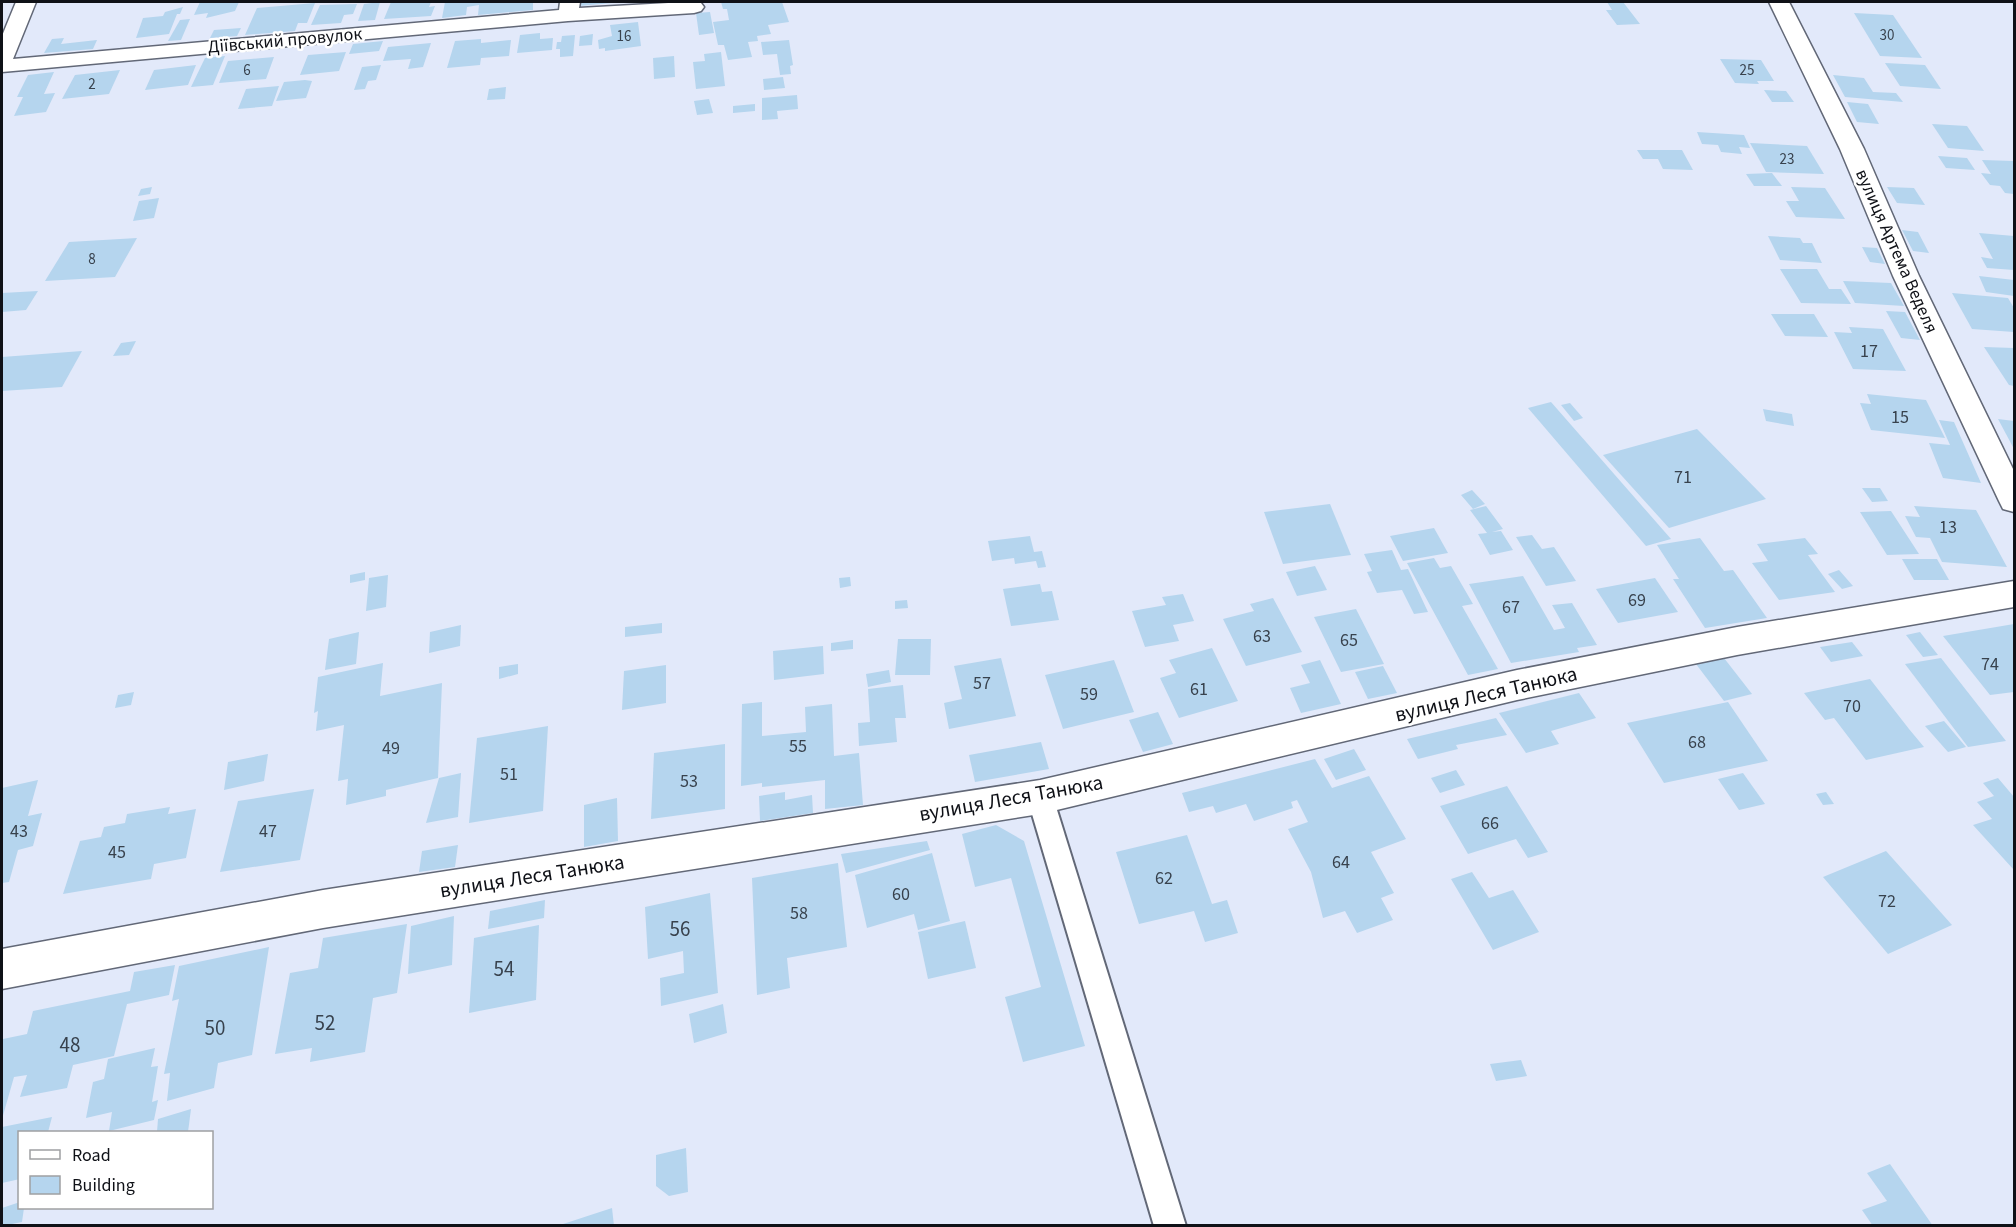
<svg xmlns="http://www.w3.org/2000/svg" width="2016" height="1227" viewBox="0 0 2016 1227" font-family="'Source Sans 3',sans-serif">
	<style>
		.building { fill: #b5d5ee }
		.lines { fill: none; stroke-linecap: round; stroke-linejoin: round }
		.service-casing { stroke: #626877; stroke-width: 4 }
		.minor-casing { stroke: #626877; stroke-width: 3 }
		.service { fill: #fff; fill-rule: evenodd }
		.minor { fill: #fff; fill-rule: evenodd }
		.labels { text-anchor: middle; stroke-width: 5; stroke-linejoin: round; paint-order: stroke }
		.far-number-label { font-size: 15px; fill: #38424d }
		.far-street-label { font-size: 18px; fill: #0f1117; stroke: #fff }
		.number-label { font-size: 18px; fill: #38424d }
		.street-label { font-size: 21px; fill: #0f1117; stroke: #fff }
		.near-number-label { font-size: 21px; fill: #38424d }
	</style>
	<rect width="100%" height="100%" fill="#e2e9fa"/>
	<g class="building">
		<path d="M200,2H239L235,11L206,18L208,13L194,15Z"/>
		<path d="M380,2L375,20L358,21L364,4Z"/>
		<path d="M391,2H431L429,7L435,6L431,16L384,19Z"/>
		<path d="M445,2H533V10L478,15L479,5L467,7L466,15L442,18Z"/>
		<path d="M579,2H612V3L579,6Z"/>
		<path d="M721,2H782L789,22L768,25L771,34L757,36L758,41L748,42L752,57L728,60L724,45H718L713,22L729,20L727,9H723Z"/>
		<path d="M1607,2H1623L1640,24L1617,25L1606,10H1612Z"/>
		<path d="M315,3L307,23H298L295,31L245,35L257,8Z"/>
		<path d="M357,4L353,14L344,15L341,23L311,25L320,5Z"/>
		<path d="M183,7L180,14H177L169,34L136,38L143,18L163,16L165,12Z"/>
		<path d="M710,12L714,33L699,35L696,13Z"/>
		<path d="M1854,13L1893,15L1922,58L1880,56Z"/>
		<path d="M190,19L181,40L168,41L180,20Z"/>
		<path d="M638,22L641,46L605,51V48L599,49L598,40L612,36L610,25Z"/>
		<path d="M241,28L237,36L210,38L214,30Z"/>
		<path d="M540,33V39L553,38L552,50L517,53L520,35Z"/>
		<path d="M593,34L592,45L579,46L580,36Z"/>
		<path d="M575,35L573,56L560,57V49H556L557,42H561L562,36Z"/>
		<path d="M64,38L61,44L97,40L93,49L44,53L52,39Z"/>
		<path d="M481,39V43L511,40L509,56L481,58L480,65L447,68L455,41Z"/>
		<path d="M789,40L793,65L790,66L791,74L780,75L777,54L763,55L761,42Z"/>
		<path d="M383,41L379,51L349,54L353,44Z"/>
		<path d="M431,43L423,67L408,69L411,59L383,61L388,47Z"/>
		<path d="M346,52L339,71L300,75L308,55Z"/>
		<path d="M721,52L725,86L696,89L693,62L705,61L704,54Z"/>
		<path d="M225,56L213,85L191,87L205,58Z"/>
		<path d="M674,56L675,77L654,79L653,58Z"/>
		<path d="M274,57L266,79L219,83L228,61Z"/>
		<path d="M1720,59L1761,60L1774,81H1757L1759,84L1735,83Z"/>
		<path d="M1885,63L1925,65L1941,89L1900,86Z"/>
		<path d="M196,65L188,85L145,90L154,70Z"/>
		<path d="M381,65L376,80L368,81L365,89L354,90L362,67Z"/>
		<path d="M120,70L109,94L62,99L75,75Z"/>
		<path d="M54,72L44,94L55,93L46,112L14,116L23,97H17L28,75Z"/>
		<path d="M1833,75L1864,78L1873,92L1896,93L1903,102L1845,97Z"/>
		<path d="M783,77L785,88L764,90L763,79Z"/>
		<path d="M305,80L312,81L306,98L276,101L284,82Z"/>
		<path d="M279,86L272,106L238,109L246,89Z"/>
		<path d="M506,87L505,99L487,100L489,89Z"/>
		<path d="M1764,90L1786,91L1794,102H1772Z"/>
		<path d="M797,95L798,109L777,111L778,119L762,120V98Z"/>
		<path d="M709,99L713,113L697,115L694,101Z"/>
		<path d="M1847,102L1868,104L1879,124L1857,122Z"/>
		<path d="M755,104V111L733,113V106Z"/>
		<path d="M1932,124L1967,126L1984,151L1948,148Z"/>
		<path d="M1697,132L1744,135L1750,148L1739,147L1742,154L1721,152L1718,145L1702,144Z"/>
		<path d="M1750,143L1807,146L1824,174L1766,172Z"/>
		<path d="M1637,150H1682L1693,170L1663,169L1658,159H1643Z"/>
		<path d="M1938,156L1967,158L1975,170L1946,168Z"/>
		<path d="M1982,160L2014,161V194L2005,193L2000,186L1990,185L1981,173L1991,174Z"/>
		<path d="M1772,173L1782,186H1754L1746,174Z"/>
		<path d="M152,187L150,194L138,196L141,189Z"/>
		<path d="M1791,187L1825,188L1845,219L1796,217L1786,201H1799Z"/>
		<path d="M1887,187L1914,188L1925,205L1897,203Z"/>
		<path d="M159,198L154,218L133,221L139,201Z"/>
		<path d="M1902,230L1918,232L1929,253L1913,251Z"/>
		<path d="M1979,233L2014,236V270L1987,268L1981,257L1993,259Z"/>
		<path d="M1768,236L1800,238L1803,243H1812L1822,263L1780,260Z"/>
		<path d="M137,238L115,277L45,281L69,242Z"/>
		<path d="M1862,247L1877,248L1885,264L1870,262Z"/>
		<path d="M1780,269H1817L1829,289H1841L1851,304L1801,303Z"/>
		<path d="M1979,276L2014,280V296L1986,292Z"/>
		<path d="M1843,281L1891,283L1904,306L1855,303Z"/>
		<path d="M38,291L26,310L2,312V293Z"/>
		<path d="M1952,293L2008,298L2014,308V332L1972,329Z"/>
		<path d="M1886,311L1905,312L1920,340L1901,338Z"/>
		<path d="M1771,314H1814L1828,337L1785,336Z"/>
		<path d="M1849,327L1883,329L1906,371L1853,369L1834,332L1852,333Z"/>
		<path d="M136,341L129,355L113,356L121,343Z"/>
		<path d="M1984,347L2014,348V386L2009,385Z"/>
		<path d="M82,351L62,387L2,391V357Z"/>
		<path d="M1867,394L1926,400L1945,438L1871,430L1860,403L1871,404Z"/>
		<path d="M1551,402L1671,539L1646,546L1528,408Z"/>
		<path d="M1570,403L1583,418L1574,421L1561,405Z"/>
		<path d="M1763,409L1792,414L1794,426L1766,421Z"/>
		<path d="M1998,419L2014,421V449Z"/>
		<path d="M1939,420L1954,422L1981,483L1943,478L1929,443L1950,445Z"/>
		<path d="M1697,429L1766,499L1669,528L1603,455Z"/>
		<path d="M1862,488H1880L1888,501L1872,502Z"/>
		<path d="M1472,490L1485,504L1473,509L1461,495Z"/>
		<path d="M1330,504L1351,555L1283,564L1264,512Z"/>
		<path d="M1486,506L1503,529L1492,532L1501,531L1513,550L1490,555L1478,534L1487,533L1470,510Z"/>
		<path d="M1914,506L1976,510L2007,567L1942,562L1930,538L1916,537L1905,516L1920,517Z"/>
		<path d="M1891,511L1919,554L1887,555L1860,512Z"/>
		<path d="M1434,528L1448,553L1403,561L1390,536Z"/>
		<path d="M1532,535L1542,549L1554,547L1576,581L1546,586L1516,537Z"/>
		<path d="M1030,536L1034,552L1042,551L1046,567L1038,568L1036,561L1015,564L1014,558L992,561L988,541Z"/>
		<path d="M1700,538L1724,571L1733,570L1767,618L1705,628L1673,579H1679L1657,545Z"/>
		<path d="M1805,538L1818,554L1808,555L1835,592L1779,600L1752,563L1768,561L1757,544Z"/>
		<path d="M1392,550L1401,570L1408,569L1428,612L1414,614L1402,590L1377,593L1367,572L1372,571L1364,554Z"/>
		<path d="M1434,558L1440,568L1451,566L1473,604L1462,606L1498,669L1468,675L1407,563Z"/>
		<path d="M1902,559H1937L1949,580H1914Z"/>
		<path d="M1315,566L1327,590L1297,596L1286,572Z"/>
		<path d="M1839,570L1853,586L1842,589L1828,574Z"/>
		<path d="M365,572V580L350,583V575Z"/>
		<path d="M388,575L386,607L366,611L369,578Z"/>
		<path d="M1523,576L1554,630L1565,628L1552,605L1572,603L1597,645L1577,648L1579,652L1511,663L1469,584Z"/>
		<path d="M850,577L851,586L840,588L839,578Z"/>
		<path d="M1655,578L1678,612L1618,623L1596,589Z"/>
		<path d="M1040,584L1042,592L1052,591L1059,620L1011,626L1003,589Z"/>
		<path d="M1183,594L1194,621L1173,625L1179,641L1145,647L1132,611L1166,605L1162,597Z"/>
		<path d="M1273,598L1302,652L1246,666L1223,619L1254,611L1250,604Z"/>
		<path d="M907,600L908,608L895,609V601Z"/>
		<path d="M1356,609L1384,664L1341,672L1314,617Z"/>
		<path d="M662,623V633L625,637V627Z"/>
		<path d="M2014,624V692L1990,695L1943,636Z"/>
		<path d="M461,625L460,646L429,653L430,632Z"/>
		<path d="M359,632L356,664L325,670L329,639Z"/>
		<path d="M1920,632L1938,655L1923,657L1906,635Z"/>
		<path d="M898,639H931L930,675H895Z"/>
		<path d="M853,640V649L831,651V643Z"/>
		<path d="M1852,642L1863,656L1831,662L1820,647Z"/>
		<path d="M823,646L824,674L774,680L773,651Z"/>
		<path d="M1212,648L1238,701L1179,718L1160,678L1176,673L1169,660Z"/>
		<path d="M1001,658L1016,716L949,729L944,703L962,699L954,666Z"/>
		<path d="M1724,658L1752,694L1724,701L1696,664Z"/>
		<path d="M1941,658L2006,741L1968,747L1905,664Z"/>
		<path d="M1114,660L1134,712L1063,729L1045,675Z"/>
		<path d="M1320,660L1341,704L1301,713L1290,688L1310,683L1301,665Z"/>
		<path d="M383,663L380,696L442,683L438,778L386,790V796L346,805L348,779L338,781L344,725L316,731L318,711L314,713L318,677Z"/>
		<path d="M518,664V674L499,679V667Z"/>
		<path d="M666,665V703L622,710L624,671Z"/>
		<path d="M1383,666L1397,693L1368,699L1355,672Z"/>
		<path d="M889,670L891,682L868,687L866,674Z"/>
		<path d="M1870,679L1909,729L1924,747L1866,760L1834,718L1825,720L1804,693Z"/>
		<path d="M903,685L906,718H895L897,742L859,746L858,723L870,722L868,689Z"/>
		<path d="M134,692L131,705L115,708L118,695Z"/>
		<path d="M1579,693L1596,718L1551,731L1559,744L1526,753L1499,713Z"/>
		<path d="M762,702V736L806,732L805,707L832,704L834,756L859,753L863,805L825,809V780L762,787V783L741,786L742,704Z"/>
		<path d="M1728,702L1768,761L1664,783L1627,723Z"/>
		<path d="M1158,712L1173,744L1143,752L1129,720Z"/>
		<path d="M1496,718L1507,735L1456,745L1458,749L1418,759L1407,739Z"/>
		<path d="M1944,721L1966,747L1948,752L1925,726Z"/>
		<path d="M548,726L543,811L469,823L477,738Z"/>
		<path d="M1041,742L1049,769L975,782L969,755Z"/>
		<path d="M725,744V809L651,819L654,753Z"/>
		<path d="M1354,749L1366,770L1336,780L1324,759Z"/>
		<path d="M268,754L264,781L224,790L228,762Z"/>
		<path d="M1315,759L1332,788L1369,776L1406,839L1371,852L1394,893L1381,898L1393,920L1357,933L1345,911L1323,918L1311,872L1288,829L1308,822L1297,800L1291,802L1293,808L1254,821L1246,804L1216,813L1213,806L1189,812L1182,793Z"/>
		<path d="M1456,770L1465,785L1440,793L1431,778Z"/>
		<path d="M461,773L458,817L426,823L439,778Z"/>
		<path d="M1743,773L1765,804L1739,810L1718,779Z"/>
		<path d="M1998,778L2014,797V870L1973,825L1992,819L1977,802L1994,796L1983,783Z"/>
		<path d="M38,780L28,816L42,813L33,846L18,850L9,882L2,883V788Z"/>
		<path d="M1507,786L1548,852L1528,858L1516,839L1468,854L1440,806Z"/>
		<path d="M314,789L300,860L220,872L238,801Z"/>
		<path d="M785,792V800L812,795L813,813L760,821L759,796Z"/>
		<path d="M1826,792L1834,804L1823,805L1816,794Z"/>
		<path d="M617,798L618,841L584,847V805Z"/>
		<path d="M170,807L168,814L196,809L186,858L154,864L151,879L63,894L80,841L101,837L104,827L125,823L127,814Z"/>
		<path d="M996,825L1024,841L1085,1046L1023,1062L1005,997L1041,987L1011,878L975,887L962,834Z"/>
		<path d="M1187,835L1212,904L1227,900L1238,933L1205,942L1194,911L1139,924L1116,852Z"/>
		<path d="M927,841L930,850L846,873L841,854Z"/>
		<path d="M458,845L455,867L419,872L422,851Z"/>
		<path d="M1886,851L1952,925L1888,954L1823,877Z"/>
		<path d="M932,853L950,921L918,930L914,914L867,928L855,875Z"/>
		<path d="M838,863L847,947L787,958L790,988L757,995L752,878Z"/>
		<path d="M1472,872L1489,898L1513,890L1539,932L1493,950L1451,879Z"/>
		<path d="M710,893L718,993L661,1006L660,978L684,973L683,951L648,959L645,907Z"/>
		<path d="M545,900L544,918L488,929L490,911Z"/>
		<path d="M454,916L452,965L408,974L411,926Z"/>
		<path d="M965,921L976,968L928,979L918,932Z"/>
		<path d="M407,924L397,993L373,998L365,1052L310,1062L312,1048L275,1054L290,973L318,968L323,938Z"/>
		<path d="M539,925L536,1000L469,1013L474,938Z"/>
		<path d="M269,947L252,1055L218,1063L214,1088L167,1101L170,1073L164,1074L179,999L172,1001L179,966Z"/>
		<path d="M175,965L169,995L127,1004L114,1056L73,1065L67,1088L20,1097L27,1075L14,1077L2,1119V1044L3,1039L27,1034L33,1011L130,991L134,972Z"/>
		<path d="M723,1004L727,1033L694,1043L689,1014Z"/>
		<path d="M155,1048L151,1067L158,1066L152,1102L158,1100L154,1120L109,1131L112,1112L86,1118L93,1082L104,1079L108,1059Z"/>
		<path d="M1521,1060L1527,1076L1496,1081L1490,1064Z"/>
		<path d="M191,1109L188,1132H157L158,1119Z"/>
		<path d="M52,1117L48,1132H20V1179L2,1183V1127Z"/>
		<path d="M686,1148L688,1192L669,1196L656,1186V1155Z"/>
		<path d="M1890,1164L1933,1226H1873L1862,1210L1887,1201L1867,1173Z"/>
		<path d="M20,1202V1208H24L22,1222L2,1226V1208Z"/>
		<path d="M612,1208L614,1226H560V1225Z"/>
	</g>
	<g class="lines">
		<defs>
			<path id="service" d="M1040,786L1049,789L1053,797L1186,1226H1154L1027,797L1031,789Z"/>
			<g id="minor">
				<path d="M16,2H36L13,59L559,10L560,2H580L579,8L686,2L701,3L704,7L701,11L694,13L568,21L2,72V36Z"/>
				<path d="M1769,2H1789L1864,149L1919,276L2014,471V512L2003,509L1999,501L1893,276L1840,149Z"/>
				<path d="M2014,581V607L1737,655L1517,700L1040,814L323,928L2,989V949L323,890L1040,780L1517,670L1737,627Z"/>
			</g>
		</defs>
		<use href="#service" class="service-casing"/>
		<use href="#minor" class="minor-casing"/>
		<use href="#service" class="service"/>
		<use href="#minor" class="minor"/>
	</g>
	<g class="labels">
		<g class="far-number-label">
			<text x="1887" y="40">30</text>
			<text x="624" y="41">16</text>
			<text x="247" y="75">6</text>
			<text x="1747" y="75">25</text>
			<text x="92" y="89">2</text>
			<text x="1787" y="164">23</text>
			<text x="92" y="264">8</text>
		</g>
		<g class="far-street-label">
			<text transform="translate(285 40) rotate(-5)" y="6">Діївський провулок</text>
			<text transform="translate(1897 251) rotate(66)" y="6">вулиця Артема Веделя</text>
		</g>
		<g class="number-label">
			<text x="1869" y="357">17</text>
			<text x="1900" y="423">15</text>
			<text x="1683" y="483">71</text>
			<text x="1948" y="533">13</text>
			<text x="1637" y="606">69</text>
			<text x="1511" y="613">67</text>
			<text x="1262" y="642">63</text>
			<text x="1349" y="646">65</text>
			<text x="1990" y="670">74</text>
			<text x="982" y="689">57</text>
			<text x="1199" y="695">61</text>
			<text x="1089" y="700">59</text>
			<text x="1852" y="712">70</text>
			<text x="1697" y="748">68</text>
			<text x="798" y="752">55</text>
			<text x="391" y="754">49</text>
			<text x="509" y="780">51</text>
			<text x="689" y="787">53</text>
			<text x="1490" y="829">66</text>
			<text x="19" y="837">43</text>
			<text x="268" y="837">47</text>
			<text x="117" y="858">45</text>
			<text x="1341" y="868">64</text>
			<text x="1164" y="884">62</text>
			<text x="901" y="900">60</text>
			<text x="1887" y="907">72</text>
			<text x="799" y="919">58</text>
		</g>
		<g class="street-label">
			<text transform="translate(1486 694) rotate(-13)" y="7">вулиця Леся Танюка</text>
			<text transform="translate(1011 798) rotate(-10)" y="7">вулиця Леся Танюка</text>
			<text transform="translate(532 876) rotate(-9)" y="7">вулиця Леся Танюка</text>
		</g>
		<g class="near-number-label">
			<text x="680" y="936">56</text>
			<text x="504" y="976">54</text>
			<text x="325" y="1030">52</text>
			<text x="215" y="1035">50</text>
			<text x="70" y="1052">48</text>
		</g>
	</g>
	<rect width="2016" height="1227" fill="none" stroke="#0f1117" stroke-width="6"/>
	<rect x="18" y="1131" width="195" height="78" fill="#ffffff" stroke="#9fa0a2" stroke-width="1.5"/>
	<rect x="30" y="1150" width="30" height="9" fill="#ffffff" stroke="#9fa0a2" stroke-width="1.5"/>
	<text x="72" y="1161" font-size="18" fill="#0f1117">Road</text>
	<rect x="30" y="1176" width="30" height="18" fill="#b5d5ee" stroke="#9fa0a2" stroke-width="1.5"/>
	<text x="72" y="1191" font-size="18" fill="#0f1117">Building</text>
</svg>
